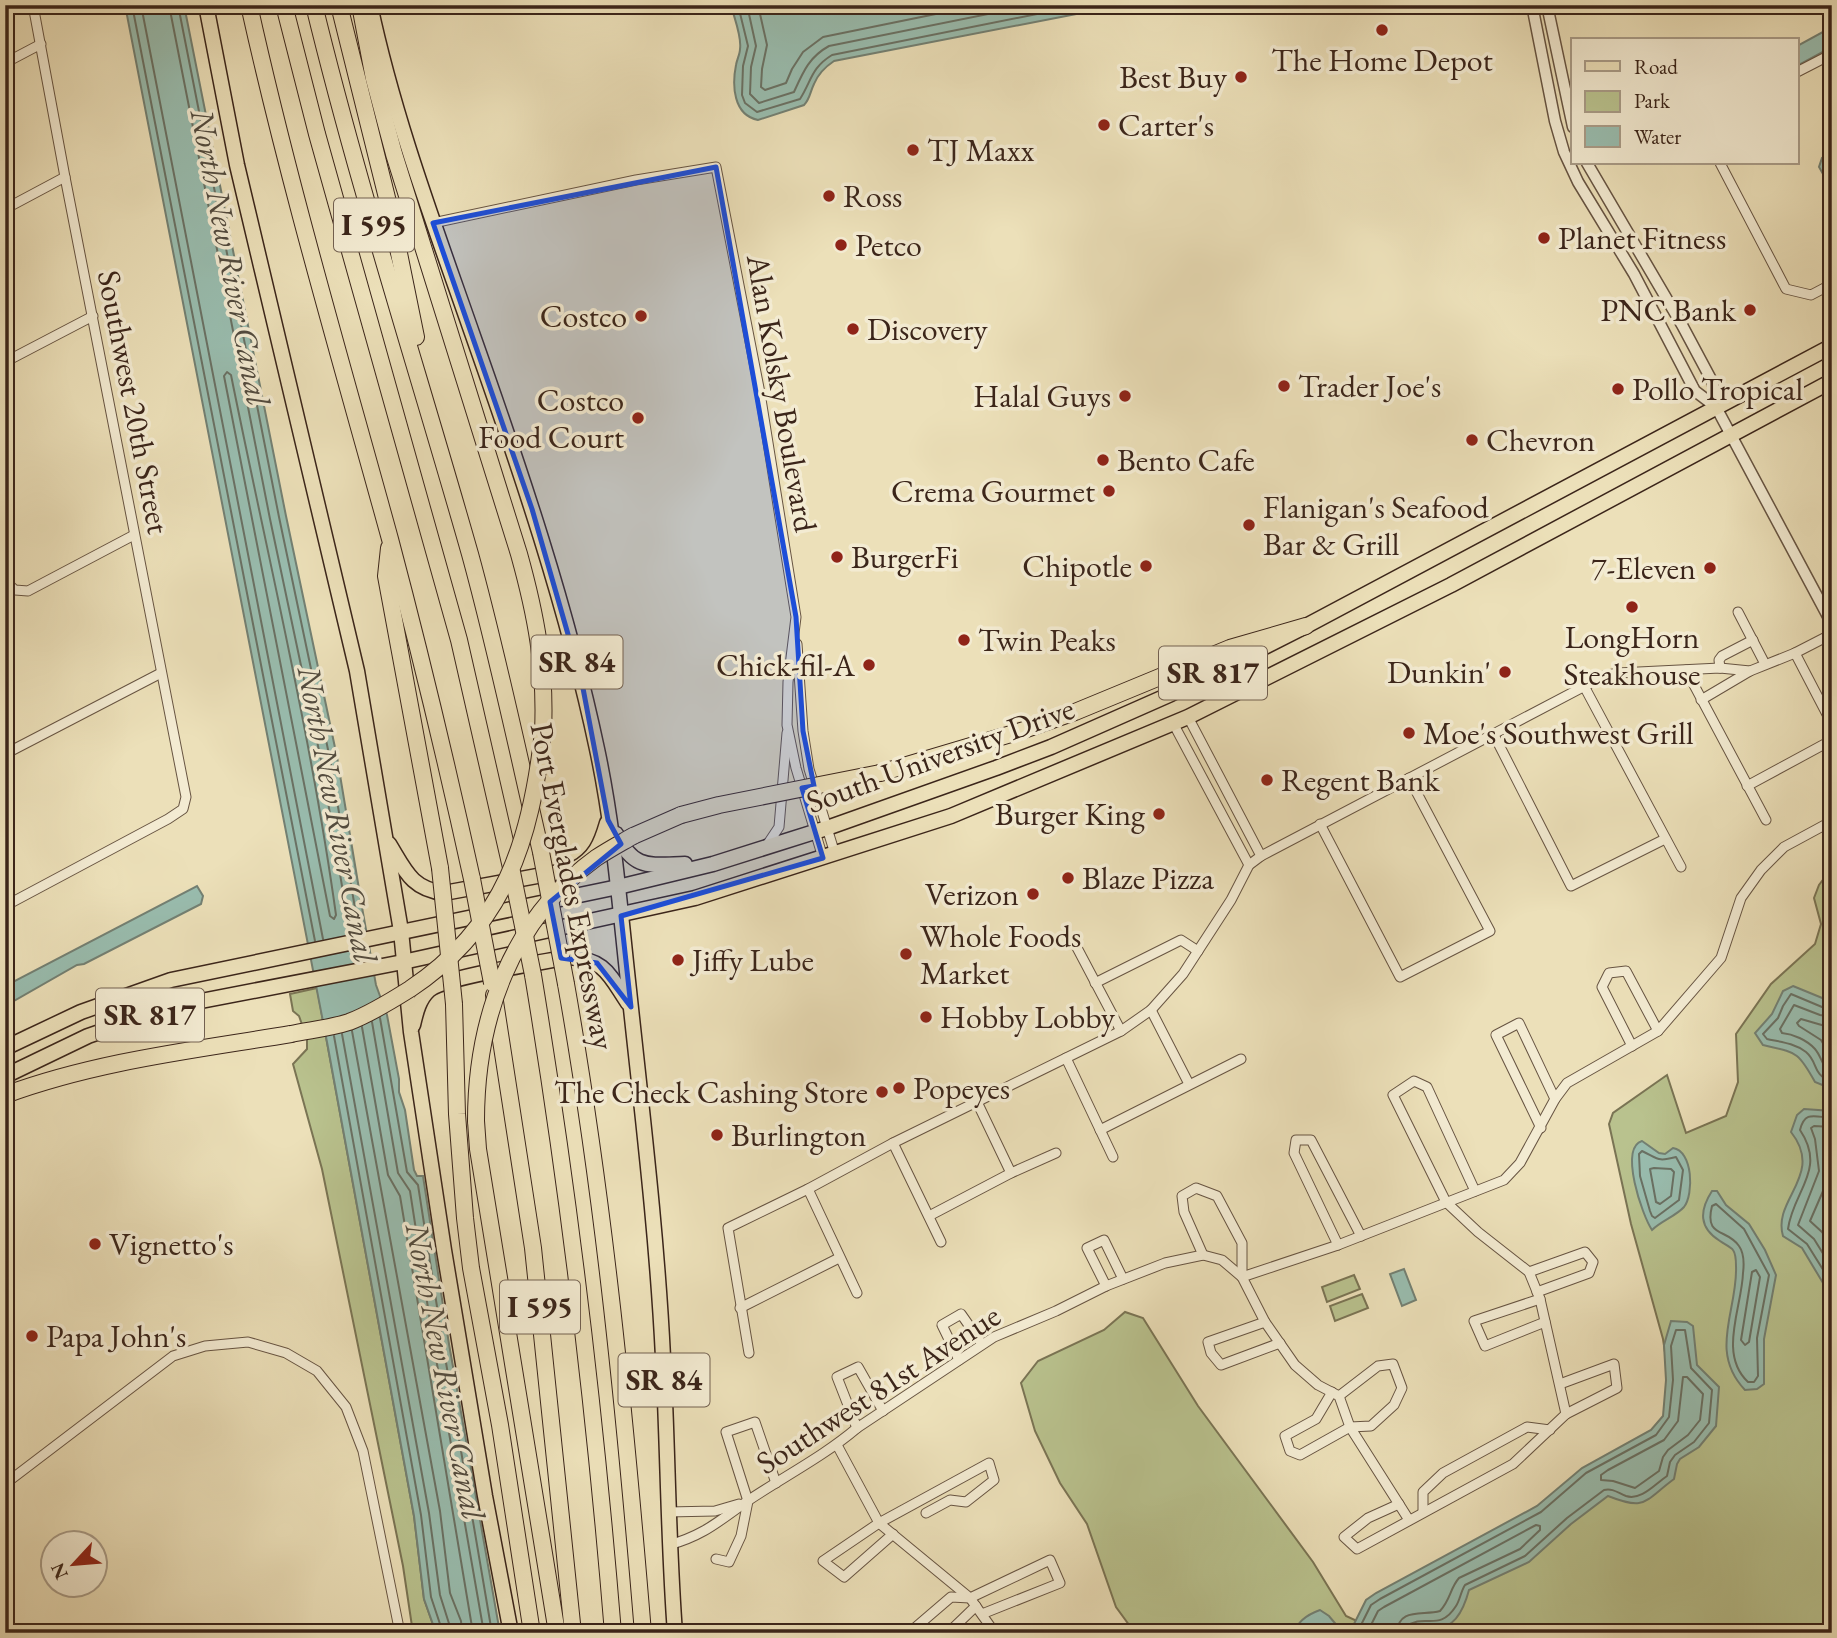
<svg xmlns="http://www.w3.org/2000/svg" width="1837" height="1638" viewBox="0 0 1837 1638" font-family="'EB Garamond',serif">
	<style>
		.green { fill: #b9c28e; stroke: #7a7454; stroke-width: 2 }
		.water { fill: #99bdaf; stroke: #738073; stroke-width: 2 }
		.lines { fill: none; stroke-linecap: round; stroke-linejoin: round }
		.shore { stroke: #6a7164; stroke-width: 2 }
		.minor-casing { stroke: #675442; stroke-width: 11 }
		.tertiary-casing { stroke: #675442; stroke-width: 13 }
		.primary-casing { stroke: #3b251a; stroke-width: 17 }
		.motorway-casing { stroke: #3b251a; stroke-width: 18 }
		.minor { stroke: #f3ebd2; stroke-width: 9 }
		.tertiary { stroke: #f3ebd2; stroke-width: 10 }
		.primary { stroke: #ece0b9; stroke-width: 14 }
		.motorway { stroke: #ece0b9; stroke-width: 16 }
		.motorway-bridge-casing { stroke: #3b251a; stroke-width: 18; stroke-linecap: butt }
		.motorway-bridge { stroke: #ece0b9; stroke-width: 16 }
		.marked { fill: #1d4ed8; fill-opacity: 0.2; stroke: #1d4ed8; stroke-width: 5; stroke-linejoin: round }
		.poi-dot { fill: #8f2418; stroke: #f3ebd2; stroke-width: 2.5 }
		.labels { text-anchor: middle; stroke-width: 7; stroke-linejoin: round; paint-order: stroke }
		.shield { fill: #f3ebd2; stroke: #726051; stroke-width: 2 }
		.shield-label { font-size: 30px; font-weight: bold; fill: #3b251a }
		.poi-label { font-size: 32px; fill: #3b251a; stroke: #f3ebd2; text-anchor: start }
		.street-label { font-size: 32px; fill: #3b251a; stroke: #f3ebd2 }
		.water-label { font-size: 33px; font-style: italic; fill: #524b3f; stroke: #f3ebd2 }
	</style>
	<rect width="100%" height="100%" fill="#ece0b9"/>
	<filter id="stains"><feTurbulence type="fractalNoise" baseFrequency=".00286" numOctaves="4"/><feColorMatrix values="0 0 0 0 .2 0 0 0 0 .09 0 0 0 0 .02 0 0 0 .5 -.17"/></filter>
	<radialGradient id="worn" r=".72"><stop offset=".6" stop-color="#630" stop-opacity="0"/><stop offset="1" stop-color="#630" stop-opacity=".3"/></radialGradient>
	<g class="green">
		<path d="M1832,868V1633H1135L1116,1607L1087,1524L1060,1483L1035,1431L1021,1383L1038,1361L1104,1330L1125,1312L1143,1318L1198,1406L1313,1562L1346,1616L1372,1628L1687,1420L1673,1405L1663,1339L1631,1224L1609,1124L1613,1113L1667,1075L1686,1133L1726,1116L1738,1082L1736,1034L1771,984L1815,944L1821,924L1814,898L1819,885Z"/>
		<path d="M317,988L414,1516L424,1599L436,1633H413L403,1566L322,1169L293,1064L307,1049V1039L299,1016L293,1011L290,994Z"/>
		<path d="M1354,1275L1360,1289L1327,1302L1322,1287Z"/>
		<path d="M1362,1294L1368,1308L1335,1321L1330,1306Z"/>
	</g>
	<g class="water">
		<path d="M125,5H184L286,516L337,757L363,913L376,985L387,1015L399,1079V1092L405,1110L414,1170L417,1176H423L449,1344L500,1633H436L424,1599L414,1516L327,1042Z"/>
		<path d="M731,5H1109L1102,9L834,61C825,67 818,74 814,84C810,92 810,99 804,105L758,120C733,115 732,85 736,65C737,59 740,54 740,49C742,36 734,18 731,5Z"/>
		<path d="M1832,27V47L1797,66V46Z"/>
		<path d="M1832,151V190L1819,167L1822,158Z"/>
		<path d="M197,886L203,896L201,904L84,964L77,965L5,1006V986Z"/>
		<path d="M1793,986L1832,1002V1089L1815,1082C1798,1051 1797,1053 1763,1045L1755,1033L1772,1014L1783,991Z"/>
		<path d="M1804,1109L1832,1111V1294L1826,1288L1802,1248L1783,1236C1772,1199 1825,1175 1791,1132L1797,1115Z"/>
		<path d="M1642,1141L1659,1153L1665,1154L1673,1148C1693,1151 1694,1194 1684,1207C1676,1216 1661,1221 1652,1230C1642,1215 1619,1148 1642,1141Z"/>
		<path d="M1712,1191H1717L1726,1205L1749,1224L1765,1250L1776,1275L1764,1339V1384L1757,1389L1745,1390C1708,1351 1738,1310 1736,1266C1736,1261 1736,1254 1733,1250C1731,1247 1724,1244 1720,1241C1699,1228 1699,1211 1712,1191Z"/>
		<path d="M1404,1269L1416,1300L1402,1306L1390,1274Z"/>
		<path d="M1671,1321L1687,1322L1693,1326L1697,1365L1719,1387L1716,1426L1699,1447L1680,1459L1677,1464L1674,1479C1643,1502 1646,1511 1608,1496L1571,1524L1529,1562L1469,1590C1465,1605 1456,1628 1437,1628C1426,1629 1418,1626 1409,1633H1295C1297,1620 1309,1614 1320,1610L1329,1616L1339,1628L1351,1630L1366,1600L1376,1593L1537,1506L1582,1468L1651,1430L1663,1416L1666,1380L1664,1345Z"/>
	</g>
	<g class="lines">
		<g class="shore">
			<path d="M132,5L315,941"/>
			<path d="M141,5L323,939"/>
			<path d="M169,5L270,519L321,760L350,934"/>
			<path d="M178,5L279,517L330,759L359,932"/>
			<path d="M738,5L748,46L743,66L742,95L745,103L757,112L800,99C812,80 811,68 832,55L1082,5"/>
			<path d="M747,5L756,46L751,67L750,94L759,103L794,92C803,72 809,57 829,46L1033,5"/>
			<path d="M758,5L767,45L762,69L761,87L765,90L786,83L792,69L803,52L823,37L980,5"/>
			<path d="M227,372L231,375C267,554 311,734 336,915L334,919L330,916L224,376Z"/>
			<path d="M1832,1008L1822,1007L1791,994L1783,1006L1778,1018L1763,1034L1767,1039C1781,1042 1794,1043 1806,1052C1819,1063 1811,1074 1832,1082"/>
			<path d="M1832,1017L1820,1015L1794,1005L1780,1029L1782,1033C1793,1034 1807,1040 1815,1049C1822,1057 1822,1068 1832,1073"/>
			<path d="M380,1018L407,1172L418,1185L443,1345L492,1633"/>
			<path d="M372,1022L398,1173L410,1191L434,1347L484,1633"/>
			<path d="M362,1027L388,1175L400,1196L473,1633"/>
			<path d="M1832,1028L1801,1019L1797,1023L1799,1026L1821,1040L1832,1058"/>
			<path d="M352,1031L440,1511L450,1593L461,1621L462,1633"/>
			<path d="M342,1034L429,1513L440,1595L452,1633"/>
			<path d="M334,1036L421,1515L431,1597L443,1633"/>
			<path d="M1832,1118C1815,1117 1805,1110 1800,1130C1827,1170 1793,1191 1788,1229L1807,1244L1832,1284"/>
			<path d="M1832,1127L1814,1126L1811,1128L1815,1139L1819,1171L1798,1225L1814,1239L1832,1268"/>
			<path d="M1832,1137L1826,1141L1830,1175L1810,1221L1822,1232L1832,1247"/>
			<path d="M1642,1151C1659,1159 1657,1162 1676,1157L1683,1170L1679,1200L1655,1218L1652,1216L1650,1211L1640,1176L1639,1154Z"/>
			<path d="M1654,1168L1671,1169L1674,1172L1671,1196L1660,1204L1656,1202L1650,1169Z"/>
			<path d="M1716,1204L1744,1229L1769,1275L1757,1338L1758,1376L1754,1382H1748C1718,1354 1742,1307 1743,1273C1744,1265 1744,1253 1739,1246C1727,1228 1704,1238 1712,1206Z"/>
			<path d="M1756,1270L1760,1277L1749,1342L1745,1345L1741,1340L1752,1272Z"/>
			<path d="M1683,1377H1687L1703,1394L1700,1420L1688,1435L1668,1450L1663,1457L1659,1471L1635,1488L1613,1481L1601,1480V1475L1608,1470L1664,1440L1678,1421Z"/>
			<path d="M1357,1633L1371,1605L1380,1599L1541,1512L1586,1473L1656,1435L1669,1417L1673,1380L1671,1346L1676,1330H1685L1691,1368L1712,1390L1709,1423L1694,1442L1675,1455L1670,1462L1667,1476C1655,1484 1641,1501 1626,1496C1618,1493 1613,1488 1604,1490L1567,1518L1525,1556L1465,1585C1461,1591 1460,1600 1456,1606C1439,1633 1424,1612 1406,1627L1405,1633"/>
			<path d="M1367,1633L1378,1611L1384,1607L1536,1525L1540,1526V1530L1520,1549L1459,1578C1450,1588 1451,1599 1440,1611C1423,1616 1398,1607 1397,1633"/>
		</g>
		<defs>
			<g id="minor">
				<path d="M5,63L41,44"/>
				<path d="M1797,72L1832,54"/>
				<path d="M1720,163L1786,289L1811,295L1832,284"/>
				<path d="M5,209L65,177"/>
				<path d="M433,223L636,180L716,167L760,393L796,617L788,682L787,725L796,768L823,858"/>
				<path d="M5,362L93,316"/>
				<path d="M5,581L15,590L28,591L134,535"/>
				<path d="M1738,612L1765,664"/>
				<path d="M797,644L803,731L809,769L835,854"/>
				<path d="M1795,653L1832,724"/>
				<path d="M1720,668L1719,660L1722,656L1753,640"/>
				<path d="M1686,670L1766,820"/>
				<path d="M1584,686L1681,867"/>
				<path d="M1701,700L1750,671"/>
				<path d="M1188,717L1261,856"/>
				<path d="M1173,723L1249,865"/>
				<path d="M1494,735L1571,886L1665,839"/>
				<path d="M5,754L161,673"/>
				<path d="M1747,786L1832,740"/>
				<path d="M1320,824L1400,977L1490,931L1409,778"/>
				<path d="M767,845L779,827L787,733"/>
				<path d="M5,906L168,819L183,809L186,797L65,177L33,5"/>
				<path d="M1074,942L1121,1031"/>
				<path d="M1095,983L1181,940L1198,951"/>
				<path d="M1151,1010L1189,1084"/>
				<path d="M1632,1046L1602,987L1609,973L1626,971L1658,1031"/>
				<path d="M1066,1058L1113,1157"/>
				<path d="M1541,1128L1496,1035L1519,1023L1555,1099"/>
				<path d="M1100,1130L1241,1059"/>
				<path d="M893,1143L941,1242"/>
				<path d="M1011,1173L1056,1153"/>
				<path d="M808,1189L857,1293"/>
				<path d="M1475,1191L1427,1087L1414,1081L1393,1095L1446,1202L1478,1232L1529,1272L1540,1299L1566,1414"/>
				<path d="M929,1216L1011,1173L977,1102"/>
				<path d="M1338,1245L1294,1153L1296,1140H1311L1361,1236"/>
				<path d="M1203,1255L1184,1212L1182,1196L1196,1188L1217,1196L1242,1243V1277L1265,1322L1295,1365L1318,1385L1339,1396L1350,1427L1409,1520"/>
				<path d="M1529,1272L1585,1252L1593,1262L1589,1273L1537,1292"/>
				<path d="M1106,1286L1087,1248L1104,1240L1123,1279"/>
				<path d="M1540,1299L1474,1321L1485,1346L1545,1322"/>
				<path d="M740,1308L839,1258"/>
				<path d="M1265,1322L1208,1342L1211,1353L1221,1365L1280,1343"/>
				<path d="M749,1353L728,1228L808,1189L893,1143L1121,1031L1151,1010L1183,974L1231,900L1249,865L1261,856L1604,676L1618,673L1720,668L1750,671L1795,653L1832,634"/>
				<path d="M959,1360L942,1325L961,1314L982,1344"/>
				<path d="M1332,1392L1316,1419L1285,1436L1290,1451L1300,1455L1350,1427L1371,1426L1394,1405L1402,1388L1393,1364L1378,1366L1339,1396"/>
				<path d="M857,1428L837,1377L858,1367L883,1411"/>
				<path d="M837,1445L879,1523L970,1598L995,1633"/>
				<path d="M5,1484L173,1356L205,1346L248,1342L286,1353L317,1371L346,1407L363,1451L400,1633"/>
				<path d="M1399,1504L1368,1518L1344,1537L1357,1549L1513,1464L1566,1414L1617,1388L1614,1364L1560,1384"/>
				<path d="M668,1512L715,1511L739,1504"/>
				<path d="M1423,1512V1492L1443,1473L1527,1427L1550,1430"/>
				<path d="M893,1534L844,1577L823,1561L879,1523L989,1463L994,1480L966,1502L950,1500L926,1513"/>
				<path d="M669,1545C705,1535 720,1520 749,1500C785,1476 824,1456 857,1428L994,1337L1056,1311L1106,1286L1165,1263L1203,1255L1222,1260L1242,1277L1338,1245L1504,1180L1520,1163L1555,1099L1567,1083L1658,1031L1721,958L1741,898L1761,870L1784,847L1832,821"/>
				<path d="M716,1559L729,1562L741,1536L748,1501L726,1432L755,1422L776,1483"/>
				<path d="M909,1633L951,1597L970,1598L1050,1560L1060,1583L982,1614"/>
				<path d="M948,1633L976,1606"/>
			</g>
			<g id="tertiary">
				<path d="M1532,5L1555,121L1564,152L1578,182L1634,274L1695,391L1716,407"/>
				<path d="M1547,5L1573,127"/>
				<path d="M1587,163L1682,325L1713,383L1716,407L1832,624"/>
			</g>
			<g id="primary">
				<path d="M206,5L237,165L357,671L401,931L411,1032L444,1250L485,1496L511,1633"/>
				<path d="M370,5C394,118 434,224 472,333C520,469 567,607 597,749C614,828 620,910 629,990C642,1112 657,1234 663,1357C668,1449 668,1541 675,1633"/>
				<path d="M616,834C634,870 648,865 685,864"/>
				<path d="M389,844C405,870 411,889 444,893L575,869C595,858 601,844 607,823"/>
				<path d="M413,1025C416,1012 419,999 429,990C444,977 544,962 569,957C606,960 609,975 628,1003"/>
				<path d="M5,1048L81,1012L171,980L618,887L713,864L827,828L996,768L1051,747L1171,694L1306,626L1832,346"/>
				<path d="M5,1076L88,1036L175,1006L403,962L695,898L951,816L1188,717L1451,585L1832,381"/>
			</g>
			<g id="motorway">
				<path d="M249,5C289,185 341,361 390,539C420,652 447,765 472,879"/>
				<path d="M284,5L317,134L459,640L512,872"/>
				<path d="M314,5C359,190 418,371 470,554C497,652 518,753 541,852"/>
				<path d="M339,5L391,214L416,337"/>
				<path d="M360,5L374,79L394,154L519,554C536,615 546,668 543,732"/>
				<path d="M389,548L386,576L440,868"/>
				<path d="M880,773L1021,731L1075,712L1230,648L1306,626"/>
				<path d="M633,836L681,815"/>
				<path d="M533,975C569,1193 595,1412 613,1633"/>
				<path d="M566,984C604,1199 625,1415 643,1633"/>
				<path d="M494,995L533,1248L573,1633"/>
				<path d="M454,1004L457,1114L465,1218L471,1268L500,1425L532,1633"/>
				<path d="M5,1095C97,1061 195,1050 291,1034"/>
				<path d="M476,1121L478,1149L557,1633"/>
			</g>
		</defs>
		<use href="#minor" class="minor-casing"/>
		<use href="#tertiary" class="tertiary-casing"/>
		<use href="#primary" class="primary-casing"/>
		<use href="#motorway" class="motorway-casing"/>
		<use href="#minor" class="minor"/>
		<use href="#tertiary" class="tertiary"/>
		<use href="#primary" class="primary"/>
		<use href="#motorway" class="motorway"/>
		<defs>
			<g id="motorway-bridge">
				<path d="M681,815L719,805L880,773"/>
				<path d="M541,852L566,984"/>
				<path d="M440,868L454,1004"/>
				<path d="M512,872L533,975"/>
				<path d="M472,879L492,983"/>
				<path d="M291,1034C310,1030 331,1028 349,1022C370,1014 391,1001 410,989C505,926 531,840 543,732"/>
				<path d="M476,1121C476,1019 511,920 596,858C608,850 621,843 633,836"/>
			</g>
		</defs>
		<use href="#motorway-bridge" class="motorway-bridge-casing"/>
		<use href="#motorway-bridge" class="motorway-bridge"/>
	</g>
	<path class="marked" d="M716,167L796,617L803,731L814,786L802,788L823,858L621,916L631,1007L597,963L561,958L550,902L621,844L608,820L582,683L532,509L433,223Z"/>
	<g class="poi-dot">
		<circle cx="1382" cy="30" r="7"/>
		<circle cx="1241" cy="77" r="7"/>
		<circle cx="1104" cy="125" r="7"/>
		<circle cx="913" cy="150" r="7"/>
		<circle cx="829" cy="196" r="7"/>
		<circle cx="1544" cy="238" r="7"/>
		<circle cx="841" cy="245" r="7"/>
		<circle cx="1750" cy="310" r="7"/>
		<circle cx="641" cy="316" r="7"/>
		<circle cx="853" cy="329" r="7"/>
		<circle cx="1284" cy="386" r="7"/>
		<circle cx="1618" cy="389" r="7"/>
		<circle cx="1125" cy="396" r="7"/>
		<circle cx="638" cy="418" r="7"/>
		<circle cx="1472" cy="440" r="7"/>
		<circle cx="1103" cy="460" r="7"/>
		<circle cx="1109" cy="491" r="7"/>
		<circle cx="1249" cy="525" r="7"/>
		<circle cx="837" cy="557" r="7"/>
		<circle cx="1146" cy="566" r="7"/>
		<circle cx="1710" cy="568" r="7"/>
		<circle cx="1632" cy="607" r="7"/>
		<circle cx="964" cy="640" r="7"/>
		<circle cx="869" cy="665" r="7"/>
		<circle cx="1505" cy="672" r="7"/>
		<circle cx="1409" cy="733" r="7"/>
		<circle cx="1267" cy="780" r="7"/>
		<circle cx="1159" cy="814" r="7"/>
		<circle cx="1068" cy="878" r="7"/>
		<circle cx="1033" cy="894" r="7"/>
		<circle cx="906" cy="954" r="7"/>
		<circle cx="678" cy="960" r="7"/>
		<circle cx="926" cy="1017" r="7"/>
		<circle cx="899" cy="1088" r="7"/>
		<circle cx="882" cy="1092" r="7"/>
		<circle cx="717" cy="1135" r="7"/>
		<circle cx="95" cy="1244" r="7"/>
		<circle cx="32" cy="1336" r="7"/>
	</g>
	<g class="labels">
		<g class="shield">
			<rect x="334" y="198.5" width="80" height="53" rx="5"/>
			<rect x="531.5" y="635.5" width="91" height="53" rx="5"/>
			<rect x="1159" y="646.5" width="108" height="53" rx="5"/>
			<rect x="96" y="988.5" width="108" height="53" rx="5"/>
			<rect x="500" y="1280.5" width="80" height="53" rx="5"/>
			<rect x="618.5" y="1353.5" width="91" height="53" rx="5"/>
		</g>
		<g class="shield-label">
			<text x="374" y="235">I 595</text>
			<text x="577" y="672">SR 84</text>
			<text x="1213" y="683">SR 817</text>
			<text x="150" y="1025">SR 817</text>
			<text x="540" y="1317">I 595</text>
			<text x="664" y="1390">SR 84</text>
		</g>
		<g class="poi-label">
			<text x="1382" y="71" text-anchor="middle">The Home Depot</text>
			<text x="1227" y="88" text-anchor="end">Best Buy</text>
			<text x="1118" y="136">Carter's</text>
			<text x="927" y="161">TJ Maxx</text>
			<text x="843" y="207">Ross</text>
			<text x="1558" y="249">Planet Fitness</text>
			<text x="855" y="256">Petco</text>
			<text x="1736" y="321" text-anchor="end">PNC Bank</text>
			<text x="627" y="327" text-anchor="end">Costco</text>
			<text x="867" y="340">Discovery</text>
			<text x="1298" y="397">Trader Joe's</text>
			<text x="1632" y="400">Pollo Tropical</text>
			<text x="1111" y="407" text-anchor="end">Halal Guys</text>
			<text x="624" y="411" text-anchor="end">Costco<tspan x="624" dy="37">Food Court</tspan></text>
			<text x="1486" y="451">Chevron</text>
			<text x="1117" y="471">Bento Cafe</text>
			<text x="1095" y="502" text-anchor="end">Crema Gourmet</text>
			<text x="1263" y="518">Flanigan's Seafood<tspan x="1263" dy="37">Bar &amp; Grill</tspan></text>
			<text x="851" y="568">BurgerFi</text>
			<text x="1132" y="577" text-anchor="end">Chipotle</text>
			<text x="1696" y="579" text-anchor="end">7-Eleven</text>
			<text x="1632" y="648" text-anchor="middle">LongHorn<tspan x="1632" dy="37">Steakhouse</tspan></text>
			<text x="978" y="651">Twin Peaks</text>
			<text x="855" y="676" text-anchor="end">Chick-fil-A</text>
			<text x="1491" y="683" text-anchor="end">Dunkin'</text>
			<text x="1423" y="744">Moe's Southwest Grill</text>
			<text x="1281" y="791">Regent Bank</text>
			<text x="1145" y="825" text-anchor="end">Burger King</text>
			<text x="1082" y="889">Blaze Pizza</text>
			<text x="1019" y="905" text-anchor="end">Verizon</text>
			<text x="920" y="947">Whole Foods<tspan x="920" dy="37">Market</tspan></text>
			<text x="692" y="971">Jiffy Lube</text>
			<text x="940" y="1028">Hobby Lobby</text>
			<text x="913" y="1099">Popeyes</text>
			<text x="868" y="1103" text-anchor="end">The Check Cashing Store</text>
			<text x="731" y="1146">Burlington</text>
			<text x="109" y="1255">Vignetto's</text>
			<text x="46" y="1347">Papa John's</text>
		</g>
		<g class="street-label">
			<text transform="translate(782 393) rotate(80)" y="11">Alan Kolsky Boulevard</text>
			<text transform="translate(134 402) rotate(79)" y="11">Southwest 20th Street</text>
			<text transform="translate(940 755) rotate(-20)" y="11">South University Drive</text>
			<text transform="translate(573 886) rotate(79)" y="11">Port Everglades Expressway</text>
			<text transform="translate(878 1389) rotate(-33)" y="11">Southwest 81st Avenue</text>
		</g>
		<g class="water-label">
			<text transform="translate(231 257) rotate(79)" y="12">North New River Canal</text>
			<text transform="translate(338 814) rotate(79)" y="12">North New River Canal</text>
			<text transform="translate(446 1371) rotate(79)" y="12">North New River Canal</text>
		</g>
	</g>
	<rect width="1837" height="1638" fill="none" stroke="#ece0b9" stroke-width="28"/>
	<rect x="7" y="7" width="1823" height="1624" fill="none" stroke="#3b251a" stroke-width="3.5"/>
	<rect x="14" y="14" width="1809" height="1610" fill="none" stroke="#3b251a" stroke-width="2"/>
	<rect x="1571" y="38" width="228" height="126" fill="#f3ebd2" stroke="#a99c88" stroke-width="2"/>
	<rect x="1585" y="61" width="35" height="10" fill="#ece0b9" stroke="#a99c88" stroke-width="2"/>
	<text x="1634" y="74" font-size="21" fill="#3b251a">Road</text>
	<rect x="1585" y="91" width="35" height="21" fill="#b9c28e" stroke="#a99c88" stroke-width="2"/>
	<text x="1634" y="108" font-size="21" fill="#3b251a">Park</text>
	<rect x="1585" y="126" width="35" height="21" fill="#99bdaf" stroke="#a99c88" stroke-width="2"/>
	<text x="1634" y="144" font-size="21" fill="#3b251a">Water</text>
	<g transform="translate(74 1564) rotate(244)"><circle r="33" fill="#f3ebd2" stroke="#a99c88" stroke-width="2"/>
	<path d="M0-5L12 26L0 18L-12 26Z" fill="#8f2418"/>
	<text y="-10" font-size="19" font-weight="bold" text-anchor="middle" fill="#3b251a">N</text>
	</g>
	<rect width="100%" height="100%" filter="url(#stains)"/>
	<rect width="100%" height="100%" fill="url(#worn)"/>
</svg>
